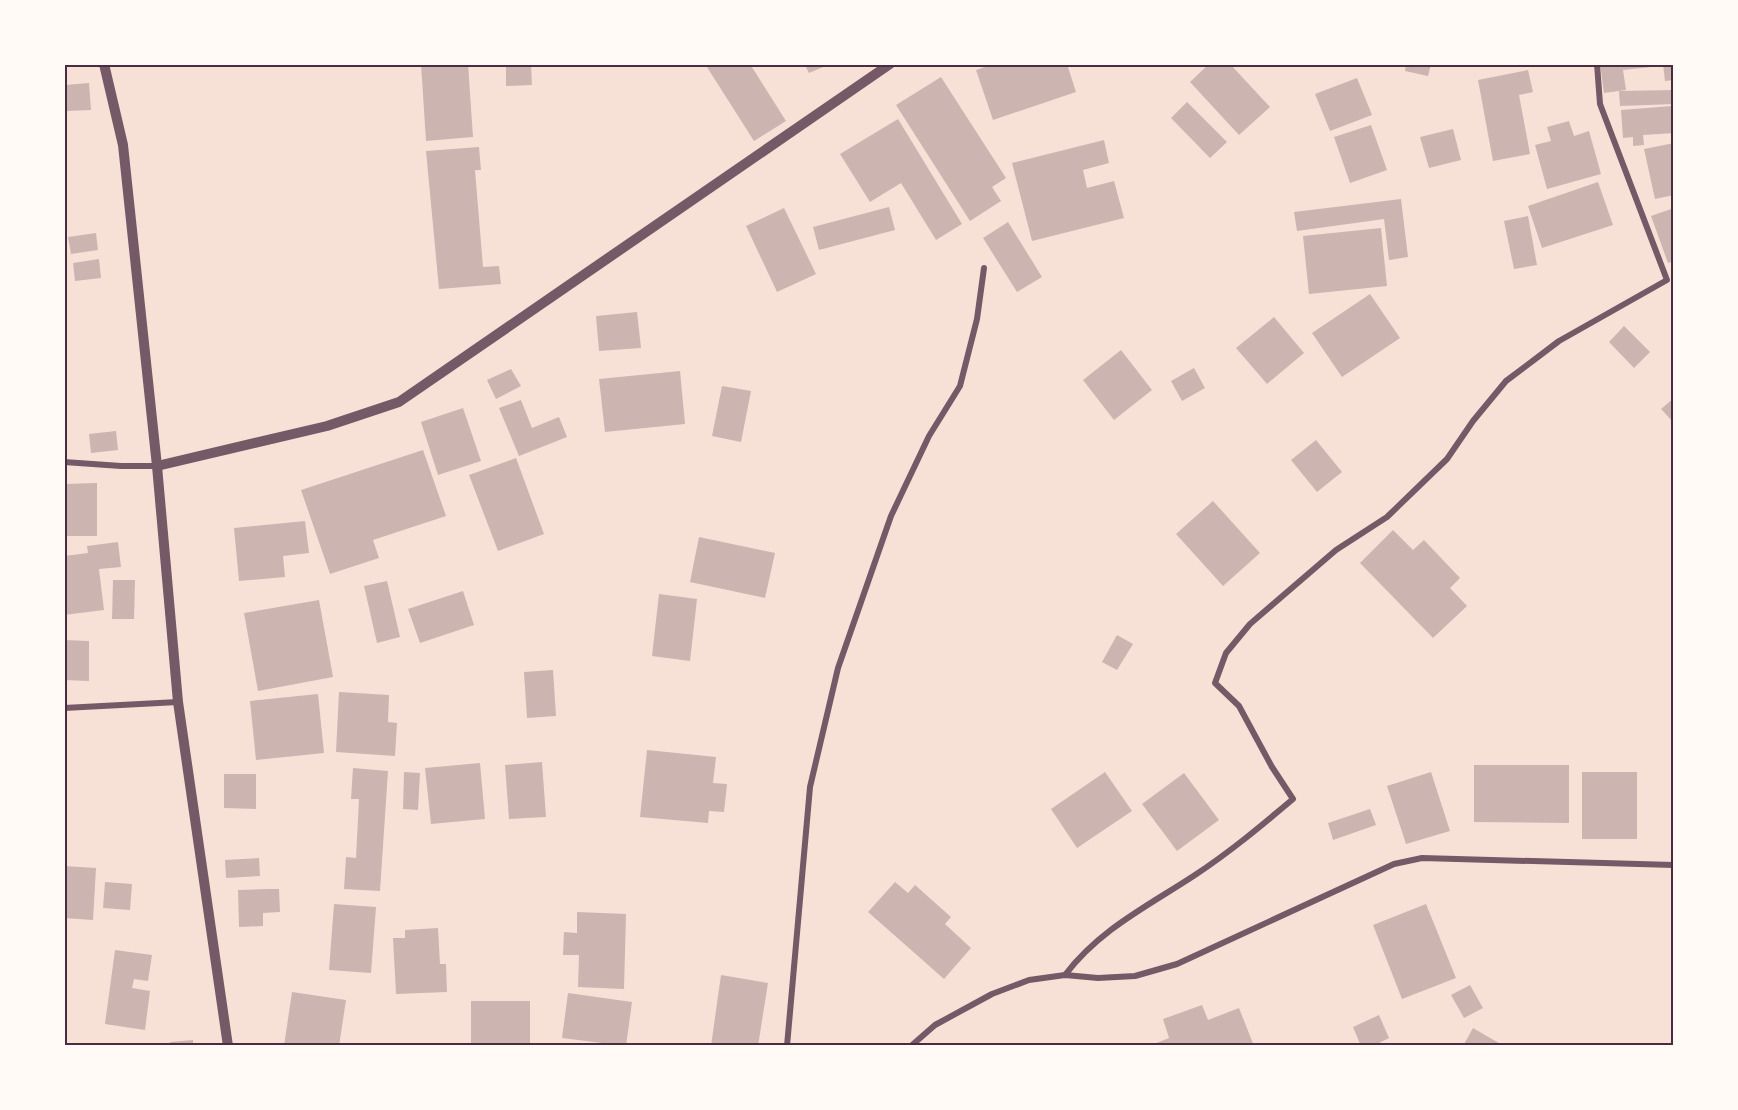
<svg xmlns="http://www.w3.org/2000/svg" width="1738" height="1110" viewBox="0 0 1738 1110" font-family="'Space Grotesk',sans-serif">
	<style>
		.building { fill: #ccb4b1 }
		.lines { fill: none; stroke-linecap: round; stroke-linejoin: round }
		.minor { stroke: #755966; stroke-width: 6 }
		.tertiary { stroke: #755966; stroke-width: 10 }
		.neatline { fill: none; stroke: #4a2c40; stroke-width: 2 }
	</style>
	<rect width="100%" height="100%" fill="#f7e1d7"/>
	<g class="building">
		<path d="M421,64H468L473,137L426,141Z"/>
		<path d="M506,64H531L532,85L506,86Z"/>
		<path d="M705,64H750L786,121L754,141Z"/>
		<path d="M994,64H1067L1076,92L993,120L976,70Z"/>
		<path d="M1209,64H1230L1270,107L1239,135L1190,82Z"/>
		<path d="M1406,64H1431L1428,76L1405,71Z"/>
		<path d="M1600,64H1660L1661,66L1623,70L1626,90L1604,93Z"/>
		<path d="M1663,64H1674V80L1665,81Z"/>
		<path d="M805,65H828L809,73Z"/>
		<path d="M1528,70L1533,92L1519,95L1530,154L1493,161L1478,80Z"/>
		<path d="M941,77L1006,178L992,187L1001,201L970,221L896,105Z"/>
		<path d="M1357,78L1372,115L1330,131L1315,94Z"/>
		<path d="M89,83L91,110L67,111L65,85Z"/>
		<path d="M1674,90V104L1620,106L1619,91Z"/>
		<path d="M1187,102L1227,142L1210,158L1171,118Z"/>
		<path d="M1672,106L1674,133L1643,135L1644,145L1633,146V137L1623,138L1621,110Z"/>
		<path d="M898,119L962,224L936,240L901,183L870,202L840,154Z"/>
		<path d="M1569,121L1574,136L1589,131L1601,174L1547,189L1535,145L1551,141L1547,127Z"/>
		<path d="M1371,125L1387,170L1350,183L1334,137Z"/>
		<path d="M1453,129L1461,160L1429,168L1420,137Z"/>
		<path d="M1104,140L1109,163L1083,170L1087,188L1114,181L1124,218L1032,241L1012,163Z"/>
		<path d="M1674,143V195L1655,199L1644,149Z"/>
		<path d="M479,147L481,170H475L483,267L499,266L501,284L439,289L426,151Z"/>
		<path d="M1598,182L1613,225L1542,248L1528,206Z"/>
		<path d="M1401,199L1408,257L1389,260L1384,219L1297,231L1294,212Z"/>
		<path d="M889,207L895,230L819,250L813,227Z"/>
		<path d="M784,208L816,274L777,292L746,226Z"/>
		<path d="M1674,208V261L1668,263L1651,216Z"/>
		<path d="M1528,216L1537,265L1514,269L1504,221Z"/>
		<path d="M1008,222L1042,277L1017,292L983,238Z"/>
		<path d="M1381,228L1387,286L1309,294L1303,236Z"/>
		<path d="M96,233L98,250L71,254L68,237Z"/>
		<path d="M99,259L101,278L75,281L73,263Z"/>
		<path d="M1370,294L1400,338L1342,377L1312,333Z"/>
		<path d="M637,312L641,348L599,351L596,316Z"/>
		<path d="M1274,317L1304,353L1267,384L1236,348Z"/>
		<path d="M1624,326L1650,352L1634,368L1609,342Z"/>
		<path d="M1121,350L1152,390L1114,420L1083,380Z"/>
		<path d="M1194,368L1205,388L1182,401L1171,381Z"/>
		<path d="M511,369L521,386L496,399L487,380Z"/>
		<path d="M680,371L685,424L605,432L599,379Z"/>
		<path d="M722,386L751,391L741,442L712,436Z"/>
		<path d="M1674,398V423L1661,409Z"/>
		<path d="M521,400L532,428L559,417L567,437L519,456L499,408Z"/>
		<path d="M463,408L481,461L438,475L421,422Z"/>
		<path d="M116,431L118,450L91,453L89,434Z"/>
		<path d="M1316,440L1342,472L1317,492L1291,460Z"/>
		<path d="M423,450L446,516L373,540L379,558L330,574L301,490Z"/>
		<path d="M516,458L544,534L498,551L469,475Z"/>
		<path d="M97,483V536H64V484Z"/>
		<path d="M1213,501L1260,553L1223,586L1176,534Z"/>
		<path d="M305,521L309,553L283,556L285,577L239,581L234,528Z"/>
		<path d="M1393,530L1413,550L1424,540L1460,578L1450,588L1467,606L1433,638L1360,563Z"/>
		<path d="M699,537L775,553L765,598L690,582Z"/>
		<path d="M118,542L121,567L99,569L104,610L64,615V556L88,553L87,546Z"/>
		<path d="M113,580H135L134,619H112Z"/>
		<path d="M387,581L400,637L377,643L364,586Z"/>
		<path d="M463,591L474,625L420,643L408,609Z"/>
		<path d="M659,594L697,599L690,661L652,656Z"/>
		<path d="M319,600L333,677L258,691L244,613Z"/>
		<path d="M1117,635L1133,644L1117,670L1102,662Z"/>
		<path d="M64,640L89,641V681L64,680Z"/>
		<path d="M553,670L556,716L527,718L524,672Z"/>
		<path d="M339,692L389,695L388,722L397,723L395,756L336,752Z"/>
		<path d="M318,694L324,753L256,760L250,701Z"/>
		<path d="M647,750L716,757L713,783L727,784L724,812L709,811L708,823L640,817Z"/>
		<path d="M542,762L546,817L509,819L505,765Z"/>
		<path d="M480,763L485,819L431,824L425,768Z"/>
		<path d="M1474,765H1569V823L1474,822Z"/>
		<path d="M353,768L388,771L380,891L344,889L346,857L356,858L359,799H351Z"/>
		<path d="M404,772L420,773L418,810L403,809Z"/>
		<path d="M1105,772L1132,811L1077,848L1051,809Z"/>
		<path d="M1431,772L1450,831L1406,844L1387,786Z"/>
		<rect x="1582" y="772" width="55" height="67"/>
		<path d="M1184,773L1219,820L1177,851L1142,804Z"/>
		<path d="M224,774H256V809L224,808Z"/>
		<path d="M1370,809L1376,825L1333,840L1328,823Z"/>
		<path d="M259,858L260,876L226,878L225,860Z"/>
		<path d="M64,866L96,868L93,920L64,918Z"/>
		<path d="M105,882L132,884L130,910L103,908Z"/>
		<path d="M895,882L908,893L915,885L951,917L945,924L971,948L944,979L868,912Z"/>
		<path d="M267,889H279L280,912L263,913V926L239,927L238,890Z"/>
		<path d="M334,904L376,907L371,973L329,970Z"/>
		<path d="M1426,904L1456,978L1402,999L1373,925Z"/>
		<path d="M577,912L626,914L624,989L578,987L579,955H563L564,932L577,933Z"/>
		<path d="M438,928L440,964H446L447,992L396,994L393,938H405V930Z"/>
		<path d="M115,950L152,955L148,981L134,979L132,988L150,991L145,1030L105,1024Z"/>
		<path d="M721,975L768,983L758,1046H711Z"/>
		<path d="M1470,985L1483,1008L1464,1018L1451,995Z"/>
		<path d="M292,992L346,1000L339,1046H284Z"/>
		<path d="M568,993L632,1002L626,1046L562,1038Z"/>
		<rect x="471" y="1001" width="59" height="45"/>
		<path d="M1202,1005L1208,1020L1239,1008L1254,1046H1149L1169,1038L1163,1019Z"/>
		<path d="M1379,1015L1389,1038L1373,1046H1361L1353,1027Z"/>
		<path d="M1473,1028L1504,1046H1463Z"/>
		<path d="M193,1040V1046H170V1042Z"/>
	</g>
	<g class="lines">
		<g class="minor">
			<path d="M64,462L121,466H157"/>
			<path d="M64,708L178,702"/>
			<path d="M1065,975C1100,929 1148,906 1195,875C1230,852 1261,826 1293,799L1272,767L1239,706L1215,683L1226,653L1250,624L1336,550L1387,517L1447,459L1473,421L1506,381L1559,341L1667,280L1600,104L1597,64"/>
			<path d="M787,1046L810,787L838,668L891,516L929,436L960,386L977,319L984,268"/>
			<path d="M911,1046L935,1025L992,994L1029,980L1065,975L1098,978L1135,976L1177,964L1394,864L1422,858L1674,865"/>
		</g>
		<g class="tertiary">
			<path d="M104,64L123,145L157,466L178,702L228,1046"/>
			<path d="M157,466L327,426L399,402L890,64"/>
		</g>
	</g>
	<rect width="1738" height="1110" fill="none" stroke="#fffaf5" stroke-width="132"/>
	<rect x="66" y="66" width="1606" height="978" class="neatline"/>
</svg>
